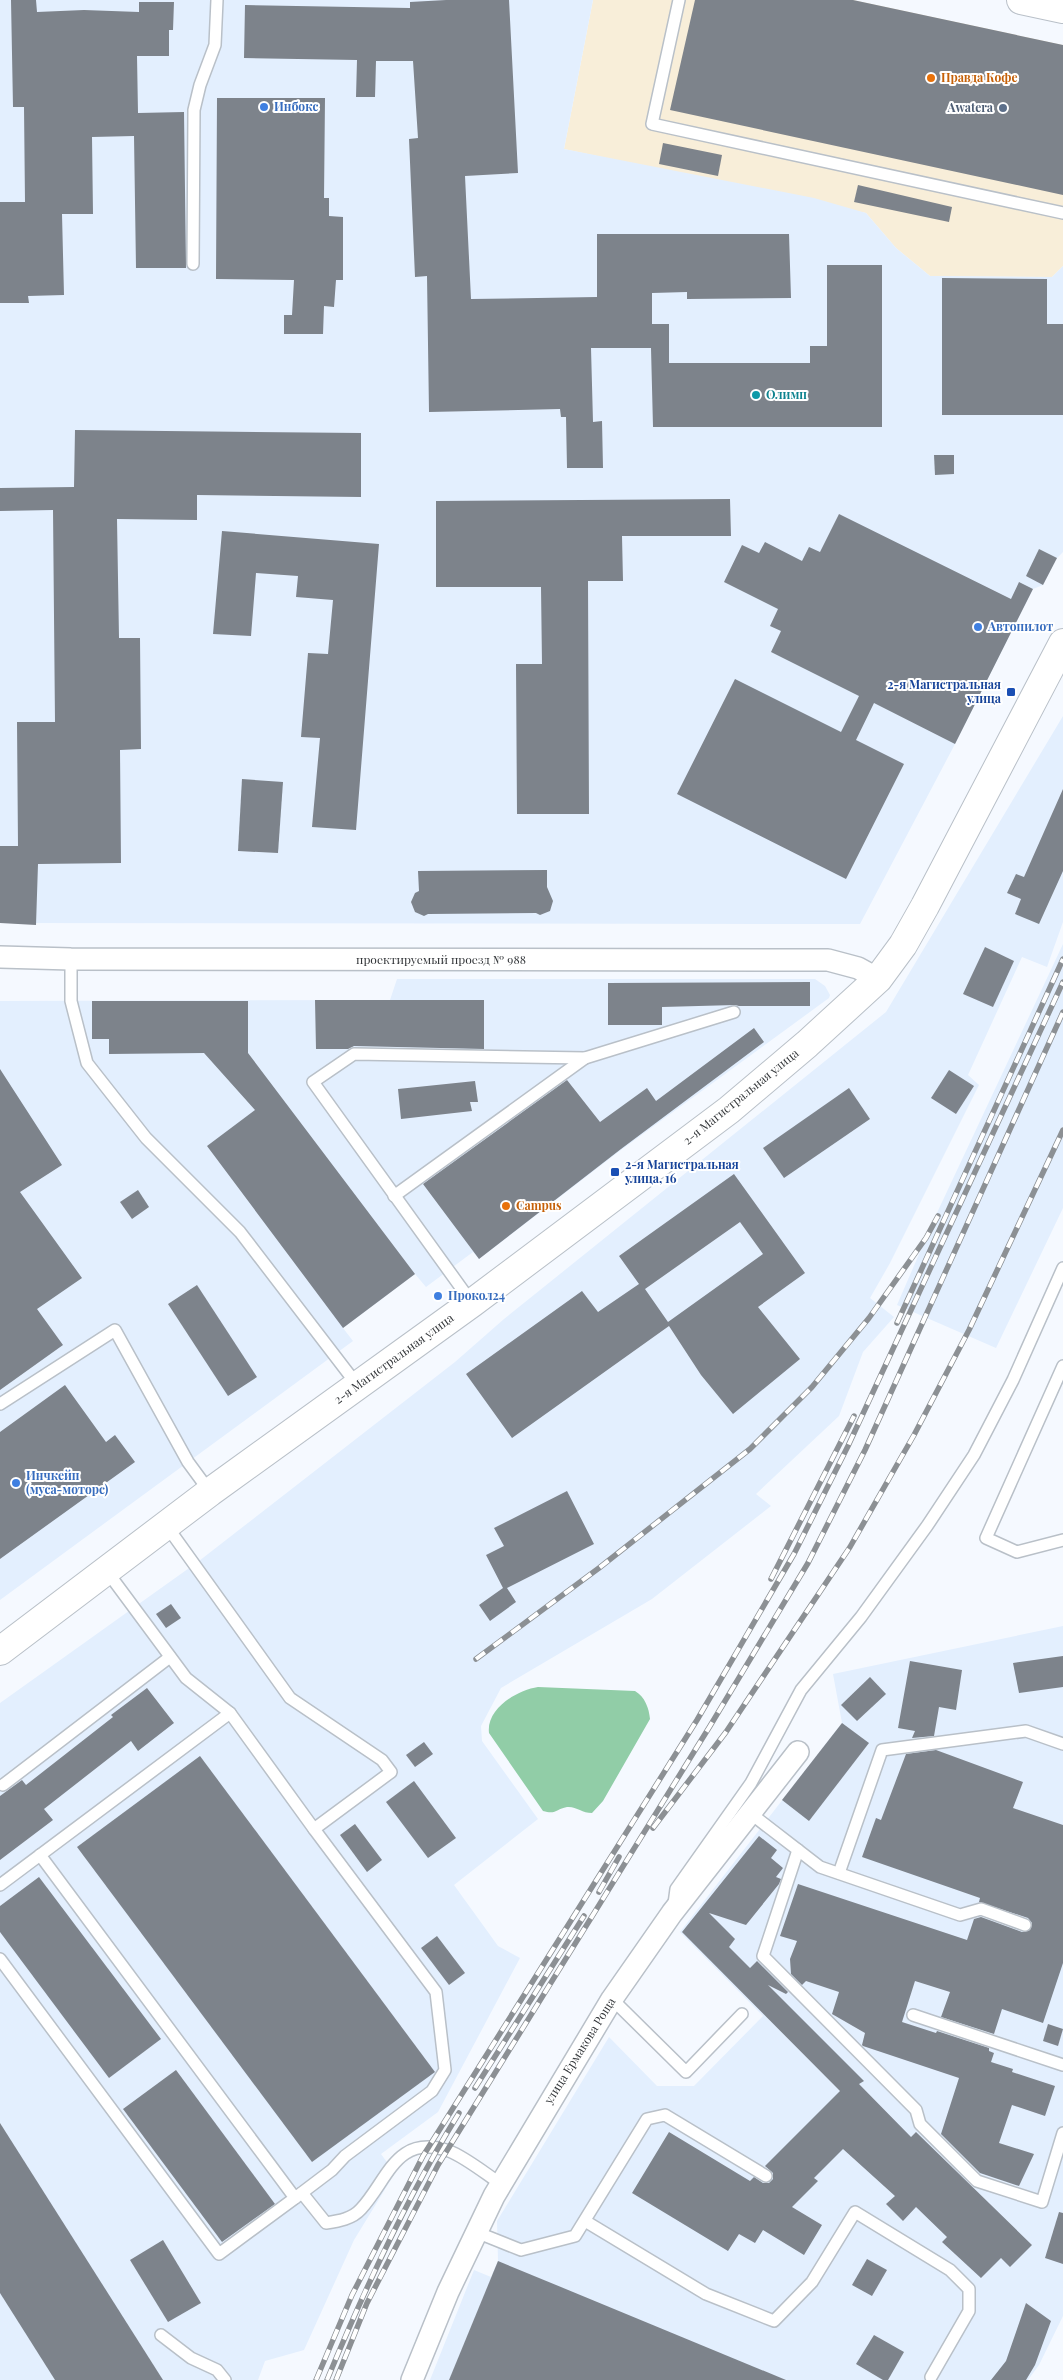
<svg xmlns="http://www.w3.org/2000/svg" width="1063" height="2380" viewBox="0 0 1063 2380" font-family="'Playfair Display',serif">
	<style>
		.commercial { fill: #f8eed9 }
		.built { fill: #e3effe }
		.forest { fill: #91cda7 }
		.building { fill: #7d838b; fill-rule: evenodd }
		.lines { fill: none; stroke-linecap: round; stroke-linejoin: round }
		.service-casing { stroke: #b9c0c8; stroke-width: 14 }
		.minor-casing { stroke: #b9c0c8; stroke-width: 24 }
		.tertiary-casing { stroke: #b9c0c8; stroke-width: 30 }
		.service { stroke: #fff; stroke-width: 11 }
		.minor { stroke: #fff; stroke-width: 21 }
		.tertiary { stroke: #fff; stroke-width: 28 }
		.rail-casing { stroke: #8c9094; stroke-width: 5.5 }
		.rail { stroke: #fff; stroke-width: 4; stroke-dasharray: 11; stroke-linecap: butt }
		.food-dot { fill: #e8710a; stroke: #fff; stroke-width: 2 }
		.shop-dot { fill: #3f7fe0; stroke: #fff; stroke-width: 2 }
		.service-dot { fill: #5c6f8a; stroke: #fff; stroke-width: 2 }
		.culture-dot { fill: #0f9aa8; stroke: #fff; stroke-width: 2 }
		.transit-dot { fill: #1a4fb4; stroke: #fff; stroke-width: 2 }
		.labels { text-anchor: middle; stroke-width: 4; stroke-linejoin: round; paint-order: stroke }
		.food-label { font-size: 12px; font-weight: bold; fill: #c56008; stroke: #fff; text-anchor: start }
		.shop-label { font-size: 12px; font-weight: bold; fill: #366cbe; stroke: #fff; text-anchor: start }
		.service-label { font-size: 12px; font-weight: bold; fill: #4e5e75; stroke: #fff; text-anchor: end }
		.culture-label { font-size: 12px; font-weight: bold; fill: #0d838f; stroke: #fff; text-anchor: start }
		.transit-label { font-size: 12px; font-weight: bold; fill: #164399; stroke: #fff; text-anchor: end }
		.street-label { font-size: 12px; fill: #34373a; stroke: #fff }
	</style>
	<rect width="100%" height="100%" fill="#f5f9ff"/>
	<path class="commercial" d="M593,0H853L1063,45V266L1052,277L930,276L896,248L866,213L564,149Z"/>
	<g class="built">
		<path d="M0,0H593L564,149L814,198L866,213L896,248L930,276L1052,277L1063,266V552L1056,559L1043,585L1033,589L955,744L860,924L0,923Z"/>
		<path d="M1063,716V922L1047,967L1022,957L968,1075L979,1085L890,1263L870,1298L894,1317L863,1352L839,1416L756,1494L771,1506L652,1599L501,1688L481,1726L482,1741L538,1819L454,1885L498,1946L520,1958L438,2112L381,2154L395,2173L354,2240L304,2350L265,2361L258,2380H0V1703L199,1561L455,1362L504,1319L886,1012Z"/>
		<path d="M1063,944V1208L996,1348L897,1305L936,1215Z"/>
		<path d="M397,979H815L825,986L830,995L829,998L621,1150L479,1259L473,1252L426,1287L415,1274L343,1328L353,1341L0,1600V1001L390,1000Z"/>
		<path d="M1063,1626V2316L1039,2365L1028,2380H430L474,2270L491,2277L498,2261L497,2221L609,2037L657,2086H694L763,2016L680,1932L842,1723L833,1674Z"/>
	</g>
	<path class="forest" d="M538,1687L635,1691C645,1697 649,1708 650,1719L603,1801L592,1813C582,1813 576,1806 567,1807C556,1809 556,1815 543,1811L489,1733C486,1709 517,1690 538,1687Z"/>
	<g class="building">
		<path d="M11,0H36L37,12L84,10L139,12V2H174L173,30H169V56H137L138,113L184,112L186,268H136L134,136L92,137L93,214H62L64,295L28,296L29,303H0V202H25L24,107H13Z"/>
		<path d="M446,0H509L518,173L465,176L471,299L597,297V234H789L791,298L687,299V292L652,293V324H669V363H810V346H827V265H882V427H653L651,348H591L593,422L602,421L603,468H567L566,417H561L560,409L429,412L427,276L415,277L409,139L418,138L413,61H376L375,97H356L357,60L244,58L245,5L410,8V2Z"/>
		<path d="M695,0H853L1063,45V195L670,110Z"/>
		<path d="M217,98H325L324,198H329V216L343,217V280H336L334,307L324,306L323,334H284V315H292L294,280L216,279Z"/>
		<path d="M663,143L722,155L718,176L659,164Z"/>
		<path d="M858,185L952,207L949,222L854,202Z"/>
		<path d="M942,278L1047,279V324H1063V415H942Z"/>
		<path d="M75,430L361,433V497L197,495V520L117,519L119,638H140L141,749L120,750L121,863L38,864L36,925L0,923V846H18L17,722H55L53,510L0,511V488L74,487Z"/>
		<path d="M934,455H954V474L935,475Z"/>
		<path d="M730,499L731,536H622L623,581H588L589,814H517L516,664H542L541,587H436V501Z"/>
		<path d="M839,514L1011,599L1019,582L1033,589L955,744L874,703L856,740L904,764L846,879L677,794L735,679L841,732L859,696L771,652L781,631L770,626L778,609L724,582L742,545L759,553L765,542L802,561L809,547L820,552Z"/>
		<path d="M222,531L379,544L356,830L312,827L320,738L301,737L308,653L328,654L333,600L296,597L298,576L256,573L251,636L213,634Z"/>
		<path d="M1039,549L1057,558L1043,585L1026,576Z"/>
		<path d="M242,779L283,782L278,853L238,851Z"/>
		<path d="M1063,789V871L1039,924L1015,914L1021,899L1007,893L1016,874L1024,877Z"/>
		<path d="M547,870V887L553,901L550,911L540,915L536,913L428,914L424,916L415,912L411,902L415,893L419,891L418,871Z"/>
		<path d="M985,947L1014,961L993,1007L963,994Z"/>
		<path d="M810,982V1006H739L735,1005L662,1007V1025H608V983Z"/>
		<path d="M315,1000H484V1049L354,1046L348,1049H316Z"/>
		<path d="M92,1001H248V1053L415,1274L343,1328L207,1146L255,1110L204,1053L109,1054V1039H92Z"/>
		<path d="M754,1028L764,1042L621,1149L479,1259L423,1184L567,1080L600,1122L647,1088L656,1101Z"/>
		<path d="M0,1069L62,1165L20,1192L82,1278L37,1309L63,1345L0,1390Z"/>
		<path d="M949,1070L974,1086L956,1114L931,1098Z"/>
		<path d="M475,1081L478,1102H470L472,1111L401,1119L398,1089Z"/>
		<path d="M849,1088L870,1119L784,1178L763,1148Z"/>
		<path d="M734,1174L805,1273L758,1307L800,1359L733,1414L701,1375L669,1326L512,1438L466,1374L582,1291L598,1312L639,1284L619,1256ZM740,1222L763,1254L668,1322L645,1289Z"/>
		<path d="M138,1190L149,1207L132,1219L120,1202Z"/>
		<path d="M197,1285L257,1377L228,1396L168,1304Z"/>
		<path d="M65,1385L106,1442L115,1435L135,1462L0,1559V1432Z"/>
		<path d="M567,1491L594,1544L507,1588L516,1602L490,1621L479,1605L503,1588L486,1555L504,1546L494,1528Z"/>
		<path d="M171,1604L181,1618L166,1628L156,1614Z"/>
		<path d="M1063,1656V1687L1019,1693L1013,1663Z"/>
		<path d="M910,1661L962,1670L956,1710L939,1707L934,1736L912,1738L915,1731L898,1728Z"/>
		<path d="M870,1677L886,1694L857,1721L841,1705Z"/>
		<path d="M147,1688L174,1723L138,1751L131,1741L44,1809L53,1820L0,1860V1796L22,1780L26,1785L113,1717L111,1715Z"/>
		<path d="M842,1723L869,1743L809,1821L782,1800Z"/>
		<path d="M424,1742L433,1754L415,1767L406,1755Z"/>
		<path d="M936,1750L1023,1782L1013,1808L1063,1825V1963L1043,2023L1002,2009L994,2034L941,2017L950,1992L915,1981L902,2022L936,2033L937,2031L989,2048V2051L994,2053L991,2062L1013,2069L1012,2072L1055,2086L1045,2116L1012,2105L999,2143L1034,2154L1019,2186L980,2173L941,2134L959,2078L863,2046L862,2045L865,2033L832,2014L839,1992L806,1981L802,1985L791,1974L790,1959L797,1941L780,1936L798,1884L967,1940L974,1919L981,1917L1022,1932L1030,1930L1032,1923L1028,1918L979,1902L980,1898L862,1857L876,1818L881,1820L906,1754Z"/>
		<path d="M200,1756L435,2072L312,2162L77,1847Z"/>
		<path d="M414,1781L456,1838L428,1858L386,1802Z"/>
		<path d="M355,1824L382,1860L367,1872L340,1835Z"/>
		<path d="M759,1836L777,1850L771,1858L783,1868L776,1877L781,1879L779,1884L746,1925L709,1913L735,1939L729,1947L750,1968L757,1961L788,1992L786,1994L768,1985L864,2081L859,2084L911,2137L916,2132L1032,2245L1010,2267L1001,2258L981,2278L942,2242L947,2237L916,2207L903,2221L886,2204L895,2196L843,2149L814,2178L818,2181L792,2207L822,2225L804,2255L763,2230L755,2243L739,2234L728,2251L632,2193L669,2132L750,2181L754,2177L763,2183H769L773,2179V2173L765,2166L840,2091L682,1932Z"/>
		<path d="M39,1877L161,2039L109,2078L0,1932V1906Z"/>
		<path d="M437,1936L465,1973L449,1985L421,1948Z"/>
		<path d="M1048,2024L1063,2029L1058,2046L1043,2041Z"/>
		<path d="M176,2070L275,2204L222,2242L123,2109Z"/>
		<path d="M0,2123L163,2380H55L0,2293Z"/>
		<path d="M1059,2212L1063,2213V2264L1045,2258Z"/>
		<path d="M163,2240L201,2303L168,2322L130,2260Z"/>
		<path d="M867,2259L887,2270L872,2296L852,2285Z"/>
		<path d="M498,2261L786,2380H449Z"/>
		<path d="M1026,2303L1051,2321L1035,2365L1026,2380H991L1006,2361Z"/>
		<path d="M874,2335L904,2352L888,2380H883L856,2364Z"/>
	</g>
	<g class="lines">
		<defs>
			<g id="service">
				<path d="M679,0L652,124L1063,213"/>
				<path d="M193,264L194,110L200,85L215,45L217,0"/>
				<path d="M71,959V1001L87,1063L146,1138L240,1232L358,1386"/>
				<path d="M394,1196L585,1058"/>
				<path d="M472,1303L313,1082L354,1054L585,1058L734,1012"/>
				<path d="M1063,1366L986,1538L1017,1552L1063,1540"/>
				<path d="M0,1404L115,1330L188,1462L210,1492"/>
				<path d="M106,1570L186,1678L230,1713L314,1829L391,1772L382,1760L290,1698L166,1525"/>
				<path d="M3,1785L170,1657"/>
				<path d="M750,1813L798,1850L763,1956L916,2110L920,2124L977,2181L1042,2202L1063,2133"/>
				<path d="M798,1850L820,1867L960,1915L981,1909L1025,1925"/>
				<path d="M839,1873L882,1750L1026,1731L1063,1744"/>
				<path d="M0,1885L230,1713"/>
				<path d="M674,1904L676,1889L751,1783L801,1690L861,1617L927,1526L974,1455L1013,1380L1063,1268"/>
				<path d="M0,1959L219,2254L295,2198L40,1855"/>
				<path d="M612,1999L686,2072L742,2014"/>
				<path d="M913,2015L1063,2065"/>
				<path d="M302,2193L326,2223C339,2221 352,2219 361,2209C388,2180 396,2133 449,2151C465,2157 486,2174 501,2184"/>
				<path d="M295,2198L332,2170L345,2156L432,2091L445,2070L436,1992L314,1829"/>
				<path d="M585,2221L706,2294L774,2321L812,2282L855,2212L950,2270L969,2289V2311L931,2377"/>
				<path d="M476,2232L521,2250L575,2236L647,2119L665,2115L766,2176"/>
				<path d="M161,2335L191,2358L217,2370L225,2380"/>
			</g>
			<g id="minor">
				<path d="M0,957L71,959L828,960L858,968L878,979"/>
				<path d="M412,2380L448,2292L494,2196L612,1999L672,1913L798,1752"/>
			</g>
			<g id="tertiary">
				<path d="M1021,0L1063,9"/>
				<path d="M0,1651L210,1492L472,1303L729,1110L807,1044L878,979L903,945L925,906L1063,643"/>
			</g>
		</defs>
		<use href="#service" class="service-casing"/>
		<use href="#minor" class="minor-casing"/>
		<use href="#tertiary" class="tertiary-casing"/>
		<use href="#service" class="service"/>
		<use href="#minor" class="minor"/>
		<use href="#tertiary" class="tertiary"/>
		<defs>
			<g id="rail">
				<path d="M897,1323L1063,959"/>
				<path d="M771,1579L854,1416"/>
				<path d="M476,1659L599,1568L750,1449L812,1387L869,1318L926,1238L938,1216"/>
				<path d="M653,1828L726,1732L850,1547L914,1435L969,1330L1063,1130"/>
				<path d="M599,1892L619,1857"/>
				<path d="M475,2088L584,1916"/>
				<path d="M316,2380L352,2295L423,2156L697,1720L794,1554L848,1446L1063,982"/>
				<path d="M327,2380C365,2288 407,2197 459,2113"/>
				<path d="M336,2380L367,2303L438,2165L710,1726L808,1563L865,1450L1063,1012"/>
			</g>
		</defs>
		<use href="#rail" class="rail-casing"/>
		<use href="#rail" class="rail"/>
	</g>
	<g class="food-dot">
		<circle cx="931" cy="78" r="5"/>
		<circle cx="506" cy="1206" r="5"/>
	</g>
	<g class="shop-dot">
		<circle cx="264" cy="107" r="5"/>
		<circle cx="978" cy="627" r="5"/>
		<circle cx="438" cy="1296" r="5"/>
		<circle cx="16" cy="1483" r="5"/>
	</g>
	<circle class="service-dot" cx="1003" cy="108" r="5"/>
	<circle class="culture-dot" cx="756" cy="395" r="5"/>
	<g class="transit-dot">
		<rect x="1006" y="687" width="10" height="10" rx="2.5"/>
		<rect x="610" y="1167" width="10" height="10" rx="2.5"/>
	</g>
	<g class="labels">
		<g class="food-label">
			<text x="941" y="82">Правда Кофе</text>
			<text x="516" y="1210">Campus</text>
		</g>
		<g class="shop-label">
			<text x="274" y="111">Инбокс</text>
			<text x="988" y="631">Автопилот</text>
			<text x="448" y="1300">Прокол24</text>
			<text x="26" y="1480">Инчкейп<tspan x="26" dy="14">(муса-моторс)</tspan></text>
		</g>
		<g class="service-label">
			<text x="993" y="112">Awatera</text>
		</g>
		<g class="culture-label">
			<text x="766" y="399">Олимп</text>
		</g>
		<g class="transit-label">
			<text x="1001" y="689">2-я Магистральная<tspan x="1001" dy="14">улица</tspan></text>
			<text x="625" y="1169" text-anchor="start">2-я Магистральная<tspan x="625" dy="14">улица, 16</tspan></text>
		</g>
		<g class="street-label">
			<text x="441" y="964">проектируемый проезд № 988</text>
			<text transform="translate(741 1097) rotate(-39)" y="4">2-я Магистральная улица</text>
			<text transform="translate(394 1359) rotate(-36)" y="4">2-я Магистральная улица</text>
			<text transform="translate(580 2051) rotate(-58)" y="4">улица Ермакова Роща</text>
		</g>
	</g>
</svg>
